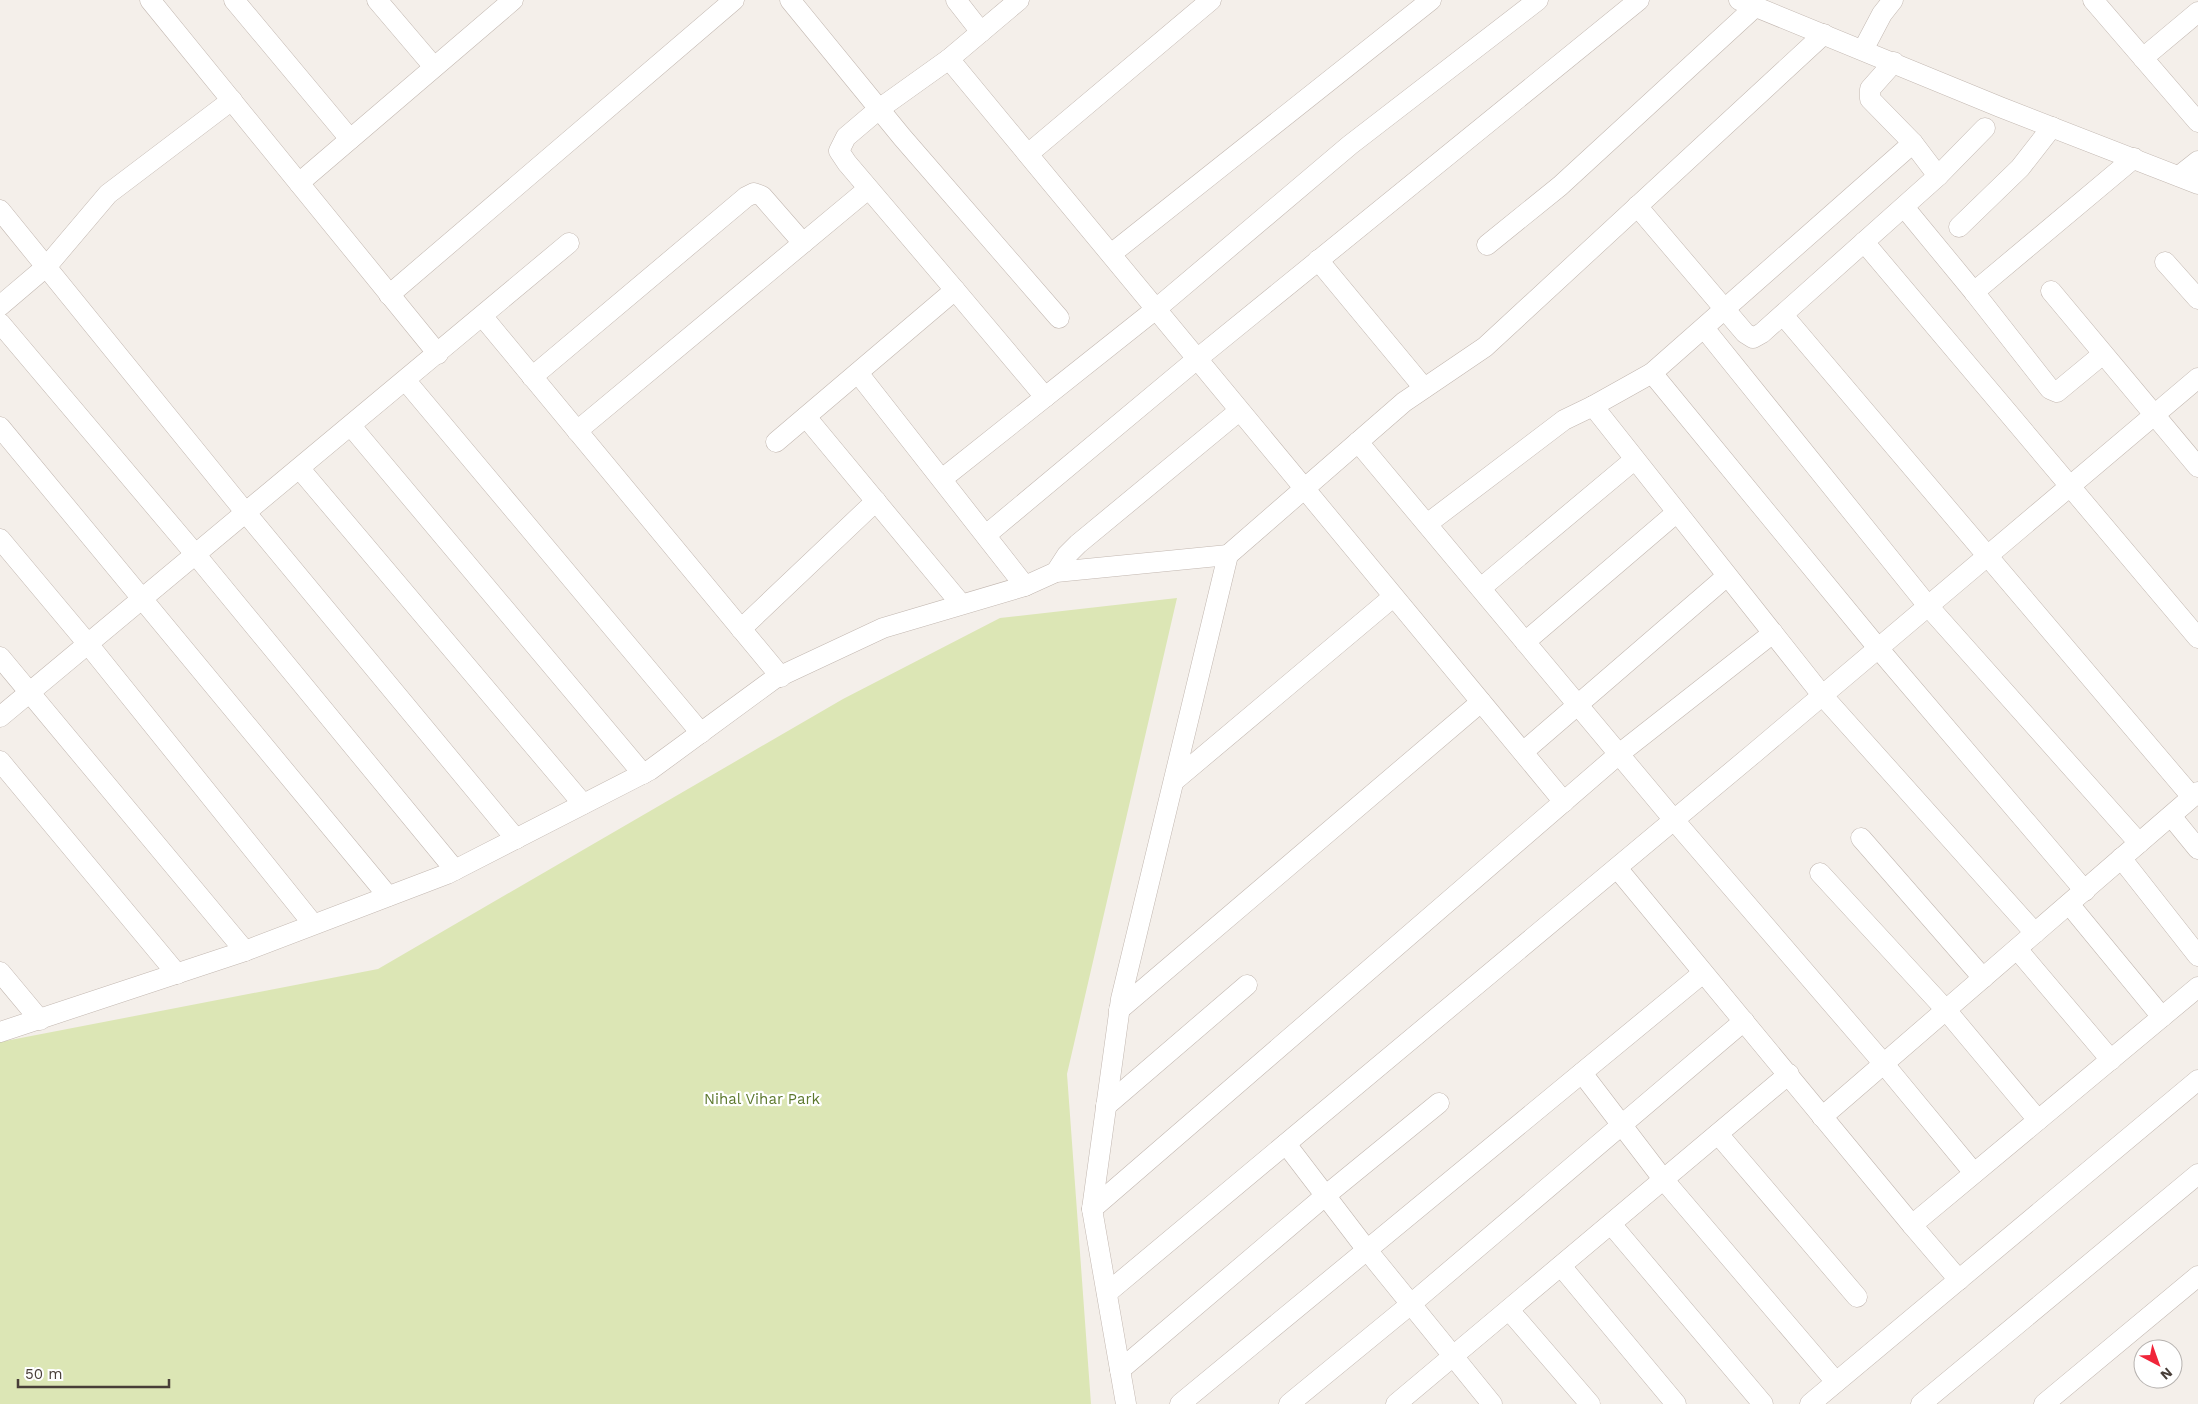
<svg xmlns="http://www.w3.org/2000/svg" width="2198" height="1404" viewBox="0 0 2198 1404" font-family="'Work Sans',sans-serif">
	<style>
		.green { fill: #dce6b5 }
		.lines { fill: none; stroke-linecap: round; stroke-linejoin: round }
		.minor-casing { stroke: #c2b7b0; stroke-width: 21 }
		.minor { stroke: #fff; stroke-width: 20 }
		.labels { text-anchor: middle; stroke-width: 4.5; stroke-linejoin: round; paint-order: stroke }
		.park-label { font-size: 15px; fill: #5c782d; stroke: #fff }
	</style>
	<rect width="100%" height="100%" fill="#f4efea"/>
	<path class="green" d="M1177,598L1067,1074L1091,1404H0V1042L378,969L843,699L1000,618Z"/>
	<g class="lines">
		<defs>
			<g id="minor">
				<path d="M150,0L438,354"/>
				<path d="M234,0L350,139"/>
				<path d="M377,0L434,67"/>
				<path d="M790,0L902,137L1059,318"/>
				<path d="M956,0L981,32"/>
				<path d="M1739,0L2000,107L2198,184"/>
				<path d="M2093,0L2198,122"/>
				<path d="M1863,50L1882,14L1893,0"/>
				<path d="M2143,58L2198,12"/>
				<path d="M949,59L1564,802"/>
				<path d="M1028,154L1211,0"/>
				<path d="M1938,176L1985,128"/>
				<path d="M2179,176L2198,161"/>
				<path d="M299,183L513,0"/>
				<path d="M1637,206L1745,333L1753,338L1762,333L1938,176L1913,143L1870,99V89L1894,62"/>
				<path d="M1904,207L1974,292L2050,389L2057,392L2103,354"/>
				<path d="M0,210L246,513L516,839"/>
				<path d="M1959,227L2020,168L2052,127"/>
				<path d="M1864,242L2198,638"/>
				<path d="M1487,245L1560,186L1755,7"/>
				<path d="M1111,254L1431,0"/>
				<path d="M1318,260L1424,388"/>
				<path d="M2165,262L2198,299"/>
				<path d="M955,290L1045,397"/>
				<path d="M2051,291L2198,467"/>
				<path d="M1974,292L2134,158"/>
				<path d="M389,295L734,0"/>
				<path d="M0,306L47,266L108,194L232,100"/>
				<path d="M1783,315L2192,797"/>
				<path d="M483,317L781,677"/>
				<path d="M0,323L196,555L455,870"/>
				<path d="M1704,328L1928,606L2139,843"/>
				<path d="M858,373L1025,586"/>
				<path d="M1652,373L1878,648L2085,891"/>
				<path d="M532,377L746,197L754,193L762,196L803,243"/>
				<path d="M406,381L701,733"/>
				<path d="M1593,406L1652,373L1913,143"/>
				<path d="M806,417L961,604"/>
				<path d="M351,426L643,774"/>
				<path d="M0,427L388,896"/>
				<path d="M577,431L868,189"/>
				<path d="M776,442L955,290L847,163L839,151L846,137L879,109L949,59L1019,0"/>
				<path d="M1358,442L1674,820L1884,1064L1974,1173"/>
				<path d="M300,469L583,804"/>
				<path d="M942,479L1156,309L1350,145L1538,0"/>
				<path d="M1427,524L1564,420L1593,406L1822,695L2035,933"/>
				<path d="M986,535L1197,359L1639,0"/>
				<path d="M0,539L88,644L313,924"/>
				<path d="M1056,572L1067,555L1078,544L1239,411"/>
				<path d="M1481,588L1634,460"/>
				<path d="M741,629L876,501"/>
				<path d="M1525,642L1676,513"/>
				<path d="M0,657L245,951"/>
				<path d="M0,717L569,243"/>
				<path d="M1523,752L1727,576"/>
				<path d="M0,761L177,974"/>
				<path d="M1174,781L1393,597"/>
				<path d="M2171,816L2198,849"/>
				<path d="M1861,838L1983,978"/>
				<path d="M2121,858L2198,956"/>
				<path d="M1617,868L1912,1225L2198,987"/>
				<path d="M1820,873L1946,1010L2038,1120"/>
				<path d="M2069,904L2162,1017"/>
				<path d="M2017,949L2111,1060"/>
				<path d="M0,972L40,1020"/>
				<path d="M1119,1010L1481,702"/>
				<path d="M0,1032L245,951L447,874L650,770L774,679L883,628L1025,586L1056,572L1228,555"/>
				<path d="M1582,1073L1663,1179L1836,1382"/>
				<path d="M1106,1106L1247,985"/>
				<path d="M1822,1117L2198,792"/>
				<path d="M1718,1134L1857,1297"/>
				<path d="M1286,1144L1367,1250L1492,1404"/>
				<path d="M1092,1209L1619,754L1773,633"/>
				<path d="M1611,1224L1763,1404"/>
				<path d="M1912,1225L1959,1280"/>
				<path d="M1561,1266L1676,1404"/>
				<path d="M1107,1293L1753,754L2198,378"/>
				<path d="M1509,1310L1590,1404"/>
				<path d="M1120,1370L1325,1196L1439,1103"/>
				<path d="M1126,1404L1092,1209L1121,999L1228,555L1404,402L1485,347L1824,34"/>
				<path d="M1180,1404L1703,973"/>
				<path d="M1289,1404L1411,1304L1744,1021"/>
				<path d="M1396,1404L1789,1074"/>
				<path d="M1810,1404L2198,1080"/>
				<path d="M1921,1404L2198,1174"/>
				<path d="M2044,1404L2198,1276"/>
			</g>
		</defs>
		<use href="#minor" class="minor-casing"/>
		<use href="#minor" class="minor"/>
	</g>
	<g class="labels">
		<g class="park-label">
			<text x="762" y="1104">Nihal Vihar Park</text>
		</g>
	</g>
	<g transform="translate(2158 1364) rotate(139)"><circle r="24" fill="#ffffff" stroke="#b6b2af"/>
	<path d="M0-4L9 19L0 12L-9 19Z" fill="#f0253a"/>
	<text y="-8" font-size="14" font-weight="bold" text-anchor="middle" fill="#483e38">N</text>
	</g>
	<path d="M18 1379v8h151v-8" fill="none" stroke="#483e38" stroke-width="2.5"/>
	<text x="25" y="1379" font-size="15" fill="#483e38" stroke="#ffffff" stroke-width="4" paint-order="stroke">50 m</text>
</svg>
